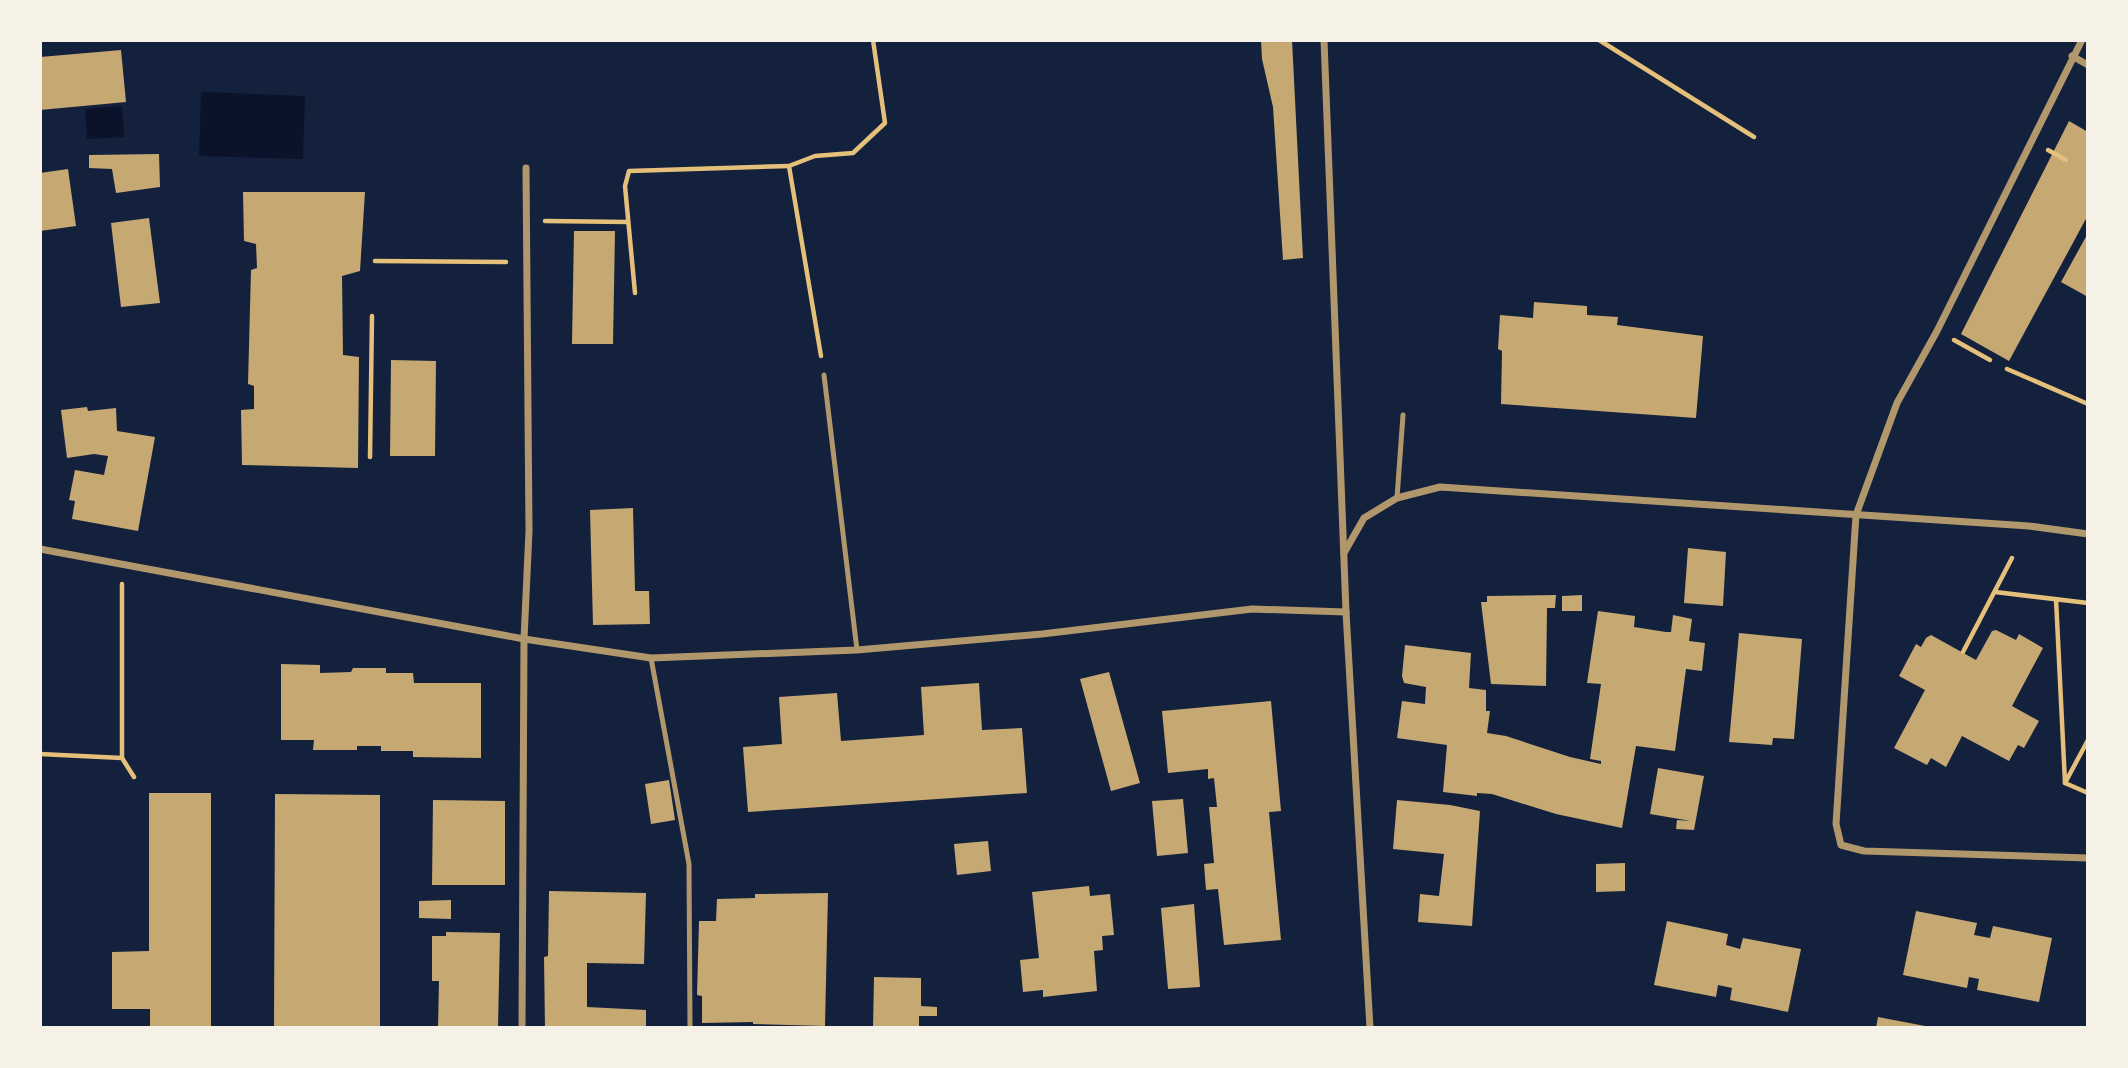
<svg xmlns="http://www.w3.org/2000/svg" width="2128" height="1068" viewBox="0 0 2128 1068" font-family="Signika,sans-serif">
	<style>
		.water { fill: #0b132b }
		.building { fill: #c6a872 }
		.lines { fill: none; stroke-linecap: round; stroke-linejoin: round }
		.path { stroke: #e5c07b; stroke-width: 4.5 }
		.service { stroke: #b1986c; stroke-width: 5 }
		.minor { stroke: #b1986c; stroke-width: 7 }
	</style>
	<rect width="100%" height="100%" fill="#14213d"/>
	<g class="water">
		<path d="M201,92L305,96L303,159L199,156Z"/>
		<path d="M122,106L124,137L87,139L85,109Z"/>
	</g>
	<g class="building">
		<path d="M1261,40H1292L1303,258L1283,260L1273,107L1262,59Z"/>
		<path d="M121,50L126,102L40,110V57Z"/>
		<path d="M2069,121L2088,132V215L2009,361L1961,334Z"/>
		<path d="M159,154L160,187L116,193L112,169L89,168V155Z"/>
		<path d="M68,169L76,226L40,231V173Z"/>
		<path d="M243,192H365L360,271L342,276L343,355L359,357L358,468L242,465L241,410L254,409V386L248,384L251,270L257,268L256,244L244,241Z"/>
		<path d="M149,218L160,303L121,307L111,223Z"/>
		<path d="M574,231H615L613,344H572Z"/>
		<path d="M2088,233V297L2061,282Z"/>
		<path d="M1534,302L1587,306V315L1618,317L1617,325L1703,336L1696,418L1501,404L1502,351L1498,349L1500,315L1533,318Z"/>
		<path d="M391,360L436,361L435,456H390Z"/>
		<path d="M87,407L88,411L116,408L117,431L155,437L138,531L72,519L75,501L69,500L75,470L104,475L108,456L94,454L67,458L61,410Z"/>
		<path d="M633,508L635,591H649L650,624L593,625L590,510Z"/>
		<path d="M1688,548L1726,552L1723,606L1684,603Z"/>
		<path d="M1556,595L1555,608H1547L1546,686L1491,684L1481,602H1487V596Z"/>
		<path d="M1582,595V611H1562V596Z"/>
		<path d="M1598,611L1635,616L1634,627L1666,632H1671L1673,615L1692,619L1689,641L1705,643L1702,671L1686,669L1675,751L1636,746L1622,828L1556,814L1492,794L1477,793V796L1443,792L1447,745L1397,738L1402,701L1425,704L1426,687L1404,683L1402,676L1405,645L1471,653L1469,688L1486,690V711H1490L1487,733L1506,736L1570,757L1601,764V761L1590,759L1601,684L1587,683Z"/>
		<path d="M1996,630L2016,640L2019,634L2043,648L2012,706L2039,721L2024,748L2018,745L2009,761L1962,736L1946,767L1931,758L1927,765L1894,748L1925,690L1899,676L1916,644L1921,647L1926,638L1931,635L1976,660L1992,631Z"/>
		<path d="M1739,633L1802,639L1794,739L1773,738L1772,745L1729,742Z"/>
		<path d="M281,664L320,665V673L351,672L353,668H386V673H413L414,683H481V758L413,757V751H381V746H357V750H313L314,740H281Z"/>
		<path d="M1109,672L1140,783L1111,791L1080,679Z"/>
		<path d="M979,683L982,730L1022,728L1027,793L748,812L743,747L782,744L779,697L837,693L841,741L924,735L921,687Z"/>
		<path d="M1271,701L1281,811L1269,812L1281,940L1224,945L1218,889L1206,890L1204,864L1214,863L1209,807H1217L1214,778L1208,779V769L1168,773L1162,711Z"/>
		<path d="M1658,768L1704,776L1694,830L1676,829L1677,820L1691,821L1650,814Z"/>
		<path d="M669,780L675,820L651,824L645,784Z"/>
		<path d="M149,793H211V1028H150V1009H112V952L149,951Z"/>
		<path d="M275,794L380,795V1028H274Z"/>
		<path d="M1183,799L1188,853L1157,856L1152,801Z"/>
		<path d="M433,800L505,801V885H432Z"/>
		<path d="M1397,800L1450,805L1480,811L1472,926L1418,922L1420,894L1439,896L1444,854L1393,849Z"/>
		<path d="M988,841L991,871L957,875L954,844Z"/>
		<path d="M1625,863V891L1596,892V864Z"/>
		<path d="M1089,886L1090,896L1110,894L1114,935L1102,936L1103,950L1094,951L1097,991L1043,997V990L1023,992L1020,960L1039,958L1032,892Z"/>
		<path d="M549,891L646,893L644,964L587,963V1007L646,1010V1028H545L544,957L548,956Z"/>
		<path d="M828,893L825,1026L753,1024V1022L702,1023V996L697,995L699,921H716L717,899L755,898V894Z"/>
		<path d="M451,900V919L419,918V901Z"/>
		<path d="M1194,904L1200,987L1168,989L1161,908Z"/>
		<path d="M1916,911L1977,923L1974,935L1990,938L1993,926L2052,938L2039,1002L1977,990L1979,979L1969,977L1967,988L1903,975Z"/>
		<path d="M1667,921L1728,934L1726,945L1740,949L1743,938L1801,949L1788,1012L1730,1000L1732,988L1718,985L1716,997L1654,985Z"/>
		<path d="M446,932L500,933L498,1028H438L439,981H432V936H446Z"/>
		<path d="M874,977L921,978V1006L937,1007V1016H919V1028H873Z"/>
		<path d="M1878,1017L1925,1026V1028H1876Z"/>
	</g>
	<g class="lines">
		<g class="path">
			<path d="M1599,40L1754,137"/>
			<path d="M2048,150L2066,160"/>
			<path d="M545,221L628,222"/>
			<path d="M375,261L506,262"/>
			<path d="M635,293L625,186L629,171L789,166"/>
			<path d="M1954,340L1990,360"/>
			<path d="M821,356L789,166L815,156L853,153L885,123L873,40"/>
			<path d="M2007,369L2088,404"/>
			<path d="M370,457L372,316"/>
			<path d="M1995,592L2088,603"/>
			<path d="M2056,599L2065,783L2088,793"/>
			<path d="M1963,652L2012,558"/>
			<path d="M40,754L122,758L134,777"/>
			<path d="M122,758V584"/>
			<path d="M2065,783L2088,740"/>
		</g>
		<g class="service">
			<path d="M824,375L857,650"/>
			<path d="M1397,498L1403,415"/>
			<path d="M651,658L689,864L690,1028"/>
		</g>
		<g class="minor">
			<path d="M1324,40L1346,612L1370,1028"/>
			<path d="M2082,40L1937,331L1897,403L1856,515L1836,824L1841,845L1864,851L2088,858"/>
			<path d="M2072,56L2088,65"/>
			<path d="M40,549L524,639L651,658L857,650L1042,634L1252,609L1346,612"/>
			<path d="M1344,553L1364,518L1397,498L1440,487L2029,526L2088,534"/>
			<path d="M522,1028L524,639L529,531L526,168"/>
		</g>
	</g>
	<rect width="2128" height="1068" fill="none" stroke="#f6f1e7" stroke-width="84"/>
</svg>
